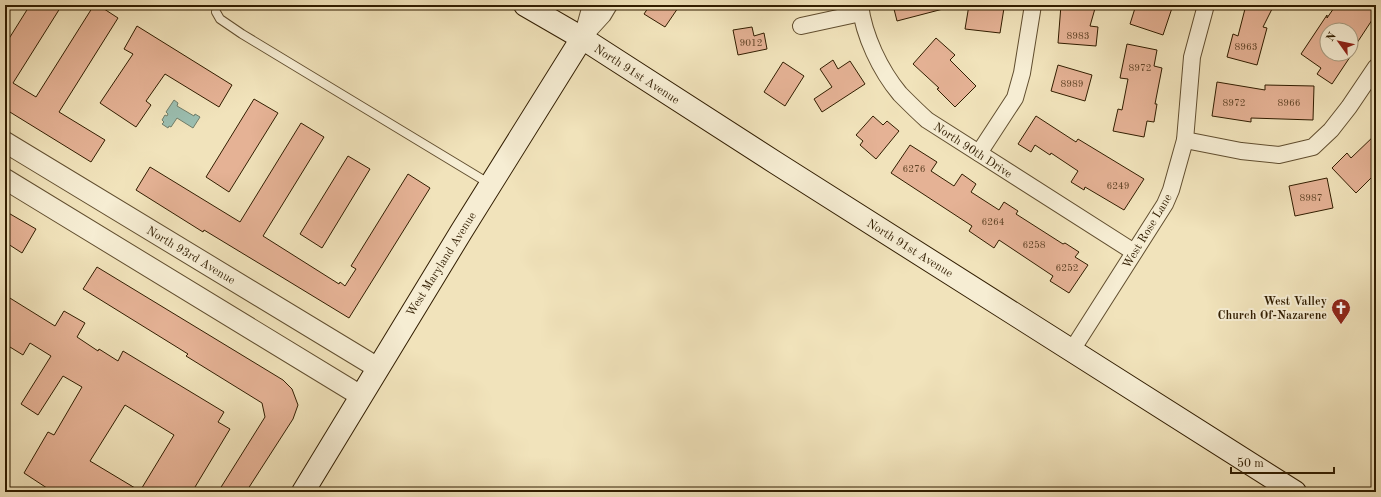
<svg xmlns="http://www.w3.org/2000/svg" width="1381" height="497" viewBox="0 0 1381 497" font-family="'Old Standard TT',serif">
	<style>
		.water { fill: #9bbeb0; stroke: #717e6a }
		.building { fill: #e5b295; stroke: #311d00; fill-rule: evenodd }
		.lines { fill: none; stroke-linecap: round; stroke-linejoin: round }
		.service-casing { stroke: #614e2f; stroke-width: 10 }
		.minor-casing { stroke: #614e2f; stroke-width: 18 }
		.tertiary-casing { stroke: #614e2f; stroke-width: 22 }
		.secondary-casing { stroke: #311d00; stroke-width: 24 }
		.service { stroke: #f6edd3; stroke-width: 8 }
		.minor { stroke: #f6edd3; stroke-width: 16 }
		.tertiary { stroke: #f6edd3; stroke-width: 20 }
		.secondary { stroke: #f6edd3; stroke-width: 22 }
		.labels { text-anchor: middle; stroke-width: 4; stroke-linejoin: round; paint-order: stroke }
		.number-label { font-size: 10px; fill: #5e4225 }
		.street-label { font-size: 12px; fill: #311d00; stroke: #f6edd3 }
		.poi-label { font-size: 12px; font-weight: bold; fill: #311d00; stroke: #f6edd3; text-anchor: end }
	</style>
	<rect width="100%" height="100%" fill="#f1e3bb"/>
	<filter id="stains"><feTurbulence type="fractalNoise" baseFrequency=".005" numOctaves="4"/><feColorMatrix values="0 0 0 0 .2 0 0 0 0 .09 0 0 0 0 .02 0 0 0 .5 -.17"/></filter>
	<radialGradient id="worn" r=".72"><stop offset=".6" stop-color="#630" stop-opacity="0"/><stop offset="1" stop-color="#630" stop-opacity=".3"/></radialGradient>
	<path class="water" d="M174,100L178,103L177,106L194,116L195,114L200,117L193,128L177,118L171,127L169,126L168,128L162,124L164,122L162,120L165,115L167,116L168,114L166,112Z"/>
	<g class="building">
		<path d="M30,5H62L13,83L36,97L94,5H98L118,18L59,112L105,140L91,162L5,109V45Z"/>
		<path d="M650,5H680L665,27L644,14Z"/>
		<path d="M893,5H943V9L897,21Z"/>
		<path d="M969,5H979L1004,8L1000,33L965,29Z"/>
		<path d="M1061,5H1096L1090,26L1098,27L1096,46L1058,43Z"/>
		<path d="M1136,5H1173L1163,35L1130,24Z"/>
		<path d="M1246,5H1274L1263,27L1267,28L1257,65L1227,57L1233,34L1238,36Z"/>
		<path d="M1336,5H1376V14L1351,52V30H1327V54H1352L1332,84L1317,74L1321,68L1301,54L1327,15V18Z"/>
		<path d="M137,26L232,85L219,107L165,74L146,101L151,105L136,127L100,103L133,54L124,49Z"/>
		<path d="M752,27L754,36L764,33L767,49L738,55L733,30Z"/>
		<path d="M936,38L955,55L950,60L976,86L955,107L937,89L939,88L913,64Z"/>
		<path d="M1127,44L1157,50L1154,66L1162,68L1155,104H1157L1154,122L1147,121L1144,137L1113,131L1118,109L1122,110L1128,79L1120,78Z"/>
		<path d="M833,60L838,69L850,61L865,84L822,112L814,99L832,87L820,69Z"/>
		<path d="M783,62L804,76L785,106L764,92Z"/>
		<path d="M1058,65L1092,75L1085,101L1051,91Z"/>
		<path d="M1217,82L1265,90V85L1314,86L1313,120L1251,118V122L1212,116Z"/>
		<path d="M254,99L278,113L229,192L206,177Z"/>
		<path d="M873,116L883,125L887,121L899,131L876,159L860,145L863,141L856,135Z"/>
		<path d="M1036,116L1076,142L1078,139L1144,179L1124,210L1085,187L1084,190L1071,182L1078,171L1051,153L1050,155L1035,145L1031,152L1018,144Z"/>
		<path d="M301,123L324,137L263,236L339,284L340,282L345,286L356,269L351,266L408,174L430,188L349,318L280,276L204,230L203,232L136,190L150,167L240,222Z"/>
		<path d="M1376,134V173L1356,193L1332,168L1347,153L1351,158Z"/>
		<path d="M910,145L937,162L931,171L954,186L962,174L976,184L971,192L999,210L1004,202L1018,211L1016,214L1063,244L1065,243L1079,252L1075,257L1088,265L1069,293L1050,281L1053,276L999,240L994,248L969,231L972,226L891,173Z"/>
		<path d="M348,156L370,169L322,248L300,234Z"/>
		<path d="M1327,178L1333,208L1295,216L1289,186Z"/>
		<path d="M5,211L36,229L22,253L5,242Z"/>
		<path d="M97,267L283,380L292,389L298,405L293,419L246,492H218L265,417L262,403L186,356L188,354L83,289Z"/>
		<path d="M5,295L55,326L64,311L85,323L77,337L98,351L99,349L118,361L123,351L224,412L218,422L230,429L192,492H53L24,473L48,432L54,435L82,387L63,376L38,415L21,404L51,356L30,343L23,355L5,344ZM125,405L174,435L140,491L90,461Z"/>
	</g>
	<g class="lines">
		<defs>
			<path id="service" d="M216,12L220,19L242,34L490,184"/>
			<g id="minor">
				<path d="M860,5C864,36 880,70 900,94C909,103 918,112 927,120L1134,252"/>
				<path d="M801,26L861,13"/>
				<path d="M583,34L591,5"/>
				<path d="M582,38L603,15L609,5"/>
				<path d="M1185,140L1241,151L1279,155L1313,147L1331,130L1349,107L1376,67"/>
				<path d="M979,153L1015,98L1022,73L1033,5"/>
				<path d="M1072,350L1165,204L1171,190L1185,140L1192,57L1206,5"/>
			</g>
			<g id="tertiary">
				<path d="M5,142L378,368"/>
				<path d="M5,179L361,396"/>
			</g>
			<g id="secondary">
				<path d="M525,5L582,38L776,163L1295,492"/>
				<path d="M303,492L461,232L582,38"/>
			</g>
		</defs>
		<use href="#service" class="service-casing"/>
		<use href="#minor" class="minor-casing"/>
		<use href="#tertiary" class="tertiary-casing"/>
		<use href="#secondary" class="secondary-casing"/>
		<use href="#service" class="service"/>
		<use href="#minor" class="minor"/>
		<use href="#tertiary" class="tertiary"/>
		<use href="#secondary" class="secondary"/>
	</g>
	<defs>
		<symbol id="church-pin" viewBox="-11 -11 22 30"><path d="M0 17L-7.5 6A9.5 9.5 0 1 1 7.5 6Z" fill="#8f2418" stroke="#f6edd3"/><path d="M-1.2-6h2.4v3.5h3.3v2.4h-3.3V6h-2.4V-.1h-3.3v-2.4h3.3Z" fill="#fff"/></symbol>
	</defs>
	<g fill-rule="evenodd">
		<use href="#church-pin" x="1330" y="297" width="22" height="30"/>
	</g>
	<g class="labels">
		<g class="number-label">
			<text x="1078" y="39">8983</text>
			<text x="751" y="46">9012</text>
			<text x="1246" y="50">8963</text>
			<text x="1140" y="71">8972</text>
			<text x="1072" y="87">8989</text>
			<text x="1234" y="106">8972</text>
			<text x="1289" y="106">8966</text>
			<text x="914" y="172">6276</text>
			<text x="1118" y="189">6249</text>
			<text x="1311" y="201">8987</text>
			<text x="993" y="225">6264</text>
			<text x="1034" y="248">6258</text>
			<text x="1067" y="271">6252</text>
		</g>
		<g class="street-label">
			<text transform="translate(637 74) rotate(33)" y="4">North 91st Avenue</text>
			<text transform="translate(973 150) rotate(33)" y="4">North 90th Drive</text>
			<text transform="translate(1147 231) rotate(-59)" y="4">West Rose Lane</text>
			<text transform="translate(910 248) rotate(32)" y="4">North 91st Avenue</text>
			<text transform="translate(191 255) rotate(31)" y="4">North 93rd Avenue</text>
			<text transform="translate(441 264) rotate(-58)" y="4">West Maryland Avenue</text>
		</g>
		<g class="poi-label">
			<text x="1327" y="305">West Valley<tspan x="1327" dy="14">Church Of-Nazarene</tspan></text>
		</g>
	</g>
	<rect width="1381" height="497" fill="none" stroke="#f1e3bb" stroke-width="20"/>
	<rect x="6" y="6" width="1369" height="485" fill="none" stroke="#311d00" stroke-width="2"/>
	<rect x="10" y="10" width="1361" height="477" fill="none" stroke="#311d00"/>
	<g transform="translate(1339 42) rotate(303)"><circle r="19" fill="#f6edd3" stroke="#a79a7f"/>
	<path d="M0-3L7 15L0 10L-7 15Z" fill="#8f2418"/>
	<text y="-6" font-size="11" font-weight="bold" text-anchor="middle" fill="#311d00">N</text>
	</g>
	<path d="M1231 467v6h103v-6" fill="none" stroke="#311d00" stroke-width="2"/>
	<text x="1237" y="467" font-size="12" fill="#311d00" stroke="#f6edd3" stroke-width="3" paint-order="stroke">50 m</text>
	<rect width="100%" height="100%" filter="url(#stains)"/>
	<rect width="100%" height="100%" fill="url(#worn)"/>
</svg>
